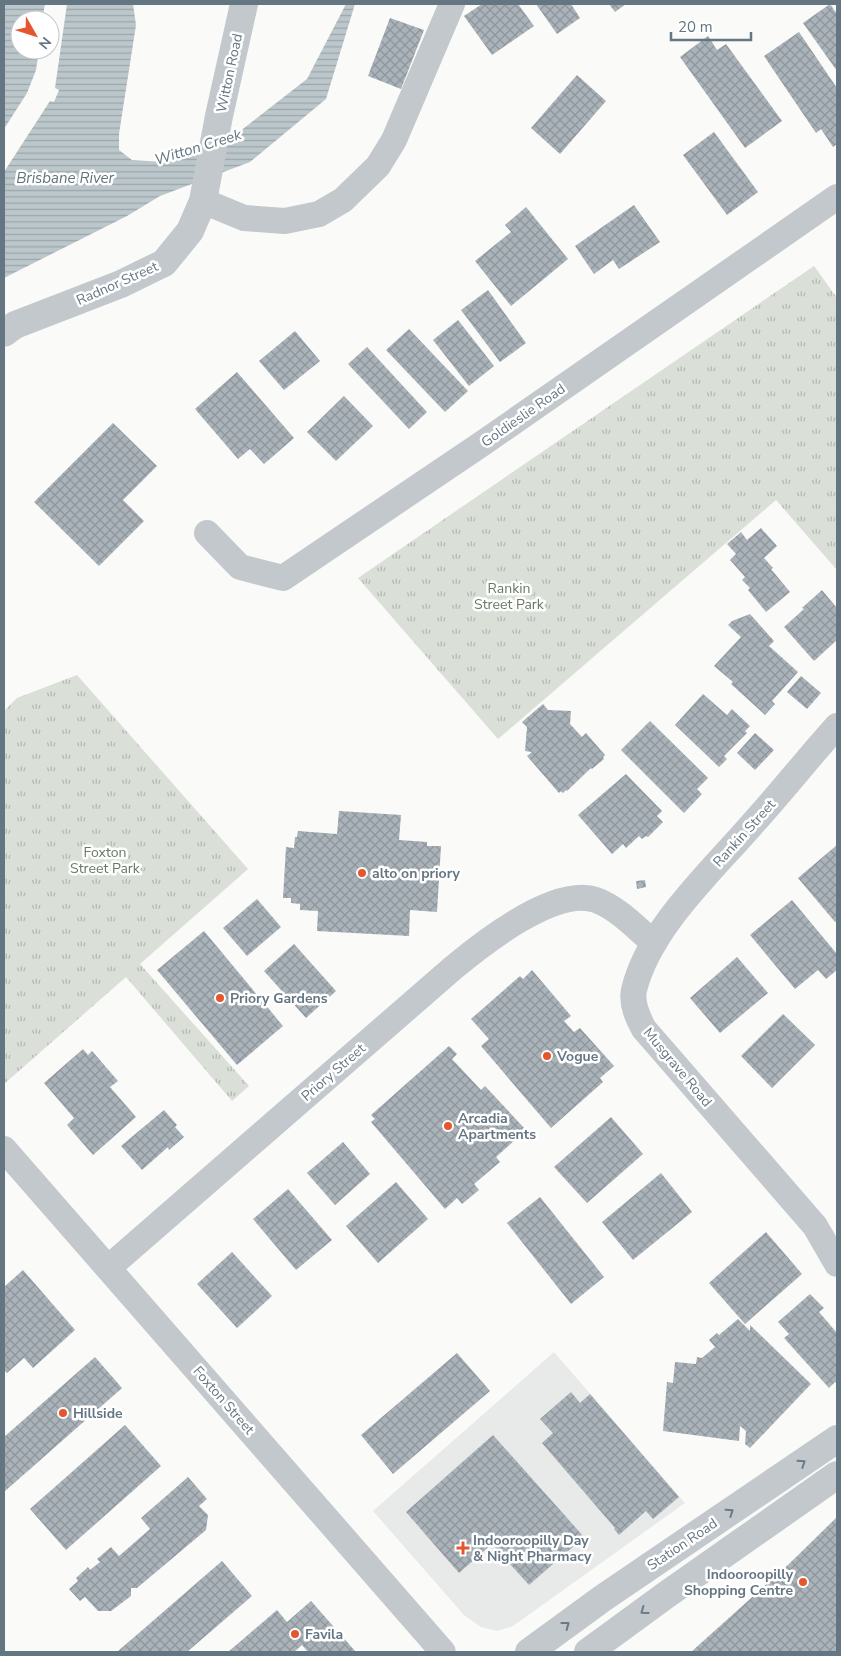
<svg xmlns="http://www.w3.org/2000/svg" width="841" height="1656" viewBox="0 0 841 1656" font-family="'Nunito Sans',sans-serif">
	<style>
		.built { fill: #e8e9e9 }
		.grass { fill: url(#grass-tufts) }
		.water { fill: url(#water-rules); fill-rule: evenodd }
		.pier { fill: #fafaf8 }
		.building { fill: url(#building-cross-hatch) }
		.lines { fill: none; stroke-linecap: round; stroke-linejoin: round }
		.minor { stroke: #c3c8cc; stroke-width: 26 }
		.tertiary { stroke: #c3c8cc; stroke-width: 28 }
		.oneway { stroke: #6a7a87 }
		.poi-dot { fill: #e4572e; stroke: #fff; stroke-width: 2 }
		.labels { text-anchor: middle; stroke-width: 5; stroke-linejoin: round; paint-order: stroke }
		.street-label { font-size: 14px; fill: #657683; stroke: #fff }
		.park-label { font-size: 14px; fill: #687a64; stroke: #fff }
		.poi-label { font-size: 14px; font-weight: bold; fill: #657683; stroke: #fff; text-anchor: start }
		.water-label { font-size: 15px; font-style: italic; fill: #60757c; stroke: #fff }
	</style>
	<defs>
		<pattern id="grass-tufts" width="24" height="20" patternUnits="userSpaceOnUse" patternTransform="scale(1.25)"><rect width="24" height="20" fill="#dadfd7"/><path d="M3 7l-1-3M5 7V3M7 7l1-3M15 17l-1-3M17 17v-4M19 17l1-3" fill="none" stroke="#b4b9b4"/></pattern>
		<pattern id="water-rules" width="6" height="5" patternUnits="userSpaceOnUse" patternTransform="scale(1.25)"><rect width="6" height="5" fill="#bbc7cb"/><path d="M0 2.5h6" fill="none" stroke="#9ca6aa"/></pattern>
		<pattern id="building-cross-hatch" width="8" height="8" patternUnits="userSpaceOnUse" patternTransform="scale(1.25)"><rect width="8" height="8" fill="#aab3b9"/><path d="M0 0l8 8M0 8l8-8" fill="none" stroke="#8e969c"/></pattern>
	</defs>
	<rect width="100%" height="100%" fill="#fafaf8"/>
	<path class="built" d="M554,1352L685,1503L513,1626L497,1631L481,1627L464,1615L373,1511Z"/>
	<g class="grass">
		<path d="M814,266L837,298V570L776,500L498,739L358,578Z"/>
		<path d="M77,675L248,869L140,964L249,1086L232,1101L126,977L4,1084V711L17,698Z"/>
	</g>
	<path class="water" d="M4,4H133L136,25L119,134V150L132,160L163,162L239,132L307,79L346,4H355L326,99L250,162L160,196L127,216L4,278ZM20,20H50V50H20Z"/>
	<path class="pier" d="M45,4H67L55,88L59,90L54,102L50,101L4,172V129L27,93L36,70L39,50H50V20H42Z"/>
	<g class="building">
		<path d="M482,4H518L534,26L492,55L464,16Z"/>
		<path d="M536,4H571L580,18L557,34Z"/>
		<path d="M609,4H626L615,12Z"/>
		<path d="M830,4L837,14V71L803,23Z"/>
		<path d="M390,18L424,30L401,89L368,76Z"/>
		<path d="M799,32L837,88V144L833,147L821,129L816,133L764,56Z"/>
		<path d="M708,36L717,50L726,44L782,121L745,148L680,57Z"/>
		<path d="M577,75L606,101L560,154L531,128Z"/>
		<path d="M714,132L758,192L727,215L683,155Z"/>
		<path d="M634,205L660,242L619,269L613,260L594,274L575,246Z"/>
		<path d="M526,207L568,259L511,306L475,261L511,232L505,225Z"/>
		<path d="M488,290L526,343L500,362L461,310Z"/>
		<path d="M458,320L494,366L469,386L433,340Z"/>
		<path d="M409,329L468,391L445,412L386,350Z"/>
		<path d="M295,331L320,361L284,390L259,361Z"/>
		<path d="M367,347L427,412L409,429L348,364Z"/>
		<path d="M237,372L294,438L264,464L250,449L238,459L195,409Z"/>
		<path d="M344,396L373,426L336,461L307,432Z"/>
		<path d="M113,423L157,466L123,500L144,521L99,566L34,502Z"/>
		<path d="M761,528L777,546L764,558L773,568L771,569L790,592L766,612L748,590L750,588L742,580L745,577L730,560L736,554L727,544L741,532L747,540Z"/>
		<path d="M822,590L837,608V640L814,661L784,627L804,609L802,608Z"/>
		<path d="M750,614L774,641L769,646L798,672L772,701L775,704L765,715L731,684L733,682L714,666L741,637L728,625L732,621Z"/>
		<path d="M801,676L821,693L807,709L787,692Z"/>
		<path d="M703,694L727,715L732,709L750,726L745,731L747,733L724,756L727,759L719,767L675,725Z"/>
		<path d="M543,704L548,710L571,711L570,724L582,737L586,733L605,755L603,757L604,759L592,769L591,768L567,791L566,790L563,793L561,791L559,793L527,756L532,752L525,751L527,727L522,722Z"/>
		<path d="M650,721L708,778L697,789L702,794L684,813L621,750Z"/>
		<path d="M755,733L774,750L755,770L737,753Z"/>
		<path d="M626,774L662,811L657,816L663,822L648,837L646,836L642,839L639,836L626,848L623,844L612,854L578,815Z"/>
		<path d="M339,811L401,815L399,840L427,842V846H441L437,912L410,910L409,936L317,931L318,911L300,910V904L291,903V898H283L286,847L294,848L295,837H297L298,831L337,834Z"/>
		<path d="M837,845V921L835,922L798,878Z"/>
		<path d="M645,880L646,887L637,889L636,881Z"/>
		<path d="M257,899L281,927L247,956L223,928Z"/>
		<path d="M792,900L837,954V970L826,979L818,970L795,989L750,935Z"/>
		<path d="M204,931L283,1026L237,1065L157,970Z"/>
		<path d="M294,944L336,991L306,1018L264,971Z"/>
		<path d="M737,957L768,993L720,1033L690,998Z"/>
		<path d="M532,970L571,1016L564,1021L574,1032L580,1028L614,1066L600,1078L603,1082L551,1128L481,1046L489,1039L471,1019L520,976L523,979Z"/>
		<path d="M783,1014L815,1045L772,1088L741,1056Z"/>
		<path d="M449,1046L457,1054L452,1059L481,1090L485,1086L526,1130L496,1157L500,1162L474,1184L479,1190L462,1204L457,1198L445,1209L371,1122L375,1119L371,1115Z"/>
		<path d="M83,1049L88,1055L92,1051L118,1081L110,1087L136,1117L93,1155L67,1125L74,1118L44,1083Z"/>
		<path d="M164,1110L177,1125L175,1127L184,1137L169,1150L168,1147L142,1170L121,1146Z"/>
		<path d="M611,1117L643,1154L587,1203L554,1167Z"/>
		<path d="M343,1142L370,1174L335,1205L307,1173Z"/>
		<path d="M661,1173L692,1212L633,1260L602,1222Z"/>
		<path d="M396,1182L428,1219L378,1263L346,1226Z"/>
		<path d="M288,1189L332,1240L296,1270L253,1219Z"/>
		<path d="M540,1197L604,1277L571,1304L507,1223Z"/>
		<path d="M766,1232L802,1274L745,1324L709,1283Z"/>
		<path d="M232,1252L272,1296L237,1328L197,1284Z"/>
		<path d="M23,1270L75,1330L33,1368L24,1358L7,1373L4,1370L5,1336L4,1335V1287Z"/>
		<path d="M810,1294L824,1308L819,1312L837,1333V1384L835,1382L829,1388L784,1338L789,1334L778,1322Z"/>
		<path d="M738,1319L750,1331V1325L811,1384L750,1448L745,1444L746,1431L740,1426L739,1441L663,1431L667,1382L673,1383L675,1362L696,1364L697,1357L702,1358L715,1347L709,1340L717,1333L719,1335Z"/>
		<path d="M457,1353L490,1391L393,1474L361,1435Z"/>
		<path d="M95,1357L122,1388L4,1492V1437Z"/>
		<path d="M571,1392L580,1403L590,1394L679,1497L653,1519L646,1511L619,1535L614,1529L615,1528L542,1443L553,1433L540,1419Z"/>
		<path d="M125,1425L161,1466L66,1550L30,1509Z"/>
		<path d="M493,1435L584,1537L529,1585L492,1544L459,1573L406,1512Z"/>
		<path d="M188,1477L207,1499L199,1506L208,1515L206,1530L137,1588H131V1596L111,1611H98L85,1597L80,1601L69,1589L78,1581L76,1578L88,1567L90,1570L100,1562L97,1559L111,1547L119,1556L150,1529L141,1518Z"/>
		<path d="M837,1517V1652H691L789,1564Z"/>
		<path d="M222,1561L252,1596L187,1652H117Z"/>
		<path d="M311,1601L356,1652H308L302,1645L294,1652H228L277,1610L287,1622Z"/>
	</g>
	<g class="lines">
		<g class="minor">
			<path d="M203,201L244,218L285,221L319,214L343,200L378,166L394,140L452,4"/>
			<path d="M207,533L240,567L283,578L483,443L837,197"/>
			<path d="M837,726C809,757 783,790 755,821C714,869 649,927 634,990C631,1004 638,1018 644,1029L815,1226L837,1264"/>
			<path d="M4,1149L443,1652"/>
			<path d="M108,1268L453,968C483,943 555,886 596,900C618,908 637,929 654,943"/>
		</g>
		<g class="tertiary">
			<path d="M4,333L15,325L121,284L164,263L190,231L203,201L219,116L244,4"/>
			<path d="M529,1652L603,1598L837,1439"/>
			<path d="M588,1652L666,1595L837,1475"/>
		</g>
	</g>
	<defs><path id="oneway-chevron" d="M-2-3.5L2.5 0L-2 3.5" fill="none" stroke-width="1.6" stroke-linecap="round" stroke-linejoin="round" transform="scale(1.25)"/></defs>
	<g class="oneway">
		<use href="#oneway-chevron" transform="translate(802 1463) rotate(-34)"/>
		<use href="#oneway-chevron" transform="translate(730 1512) rotate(-34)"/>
		<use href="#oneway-chevron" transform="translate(644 1611) rotate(144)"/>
		<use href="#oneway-chevron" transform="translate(566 1625) rotate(-37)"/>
	</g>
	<g class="poi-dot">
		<circle cx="362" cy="873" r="5"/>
		<circle cx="220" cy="998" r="5"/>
		<circle cx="547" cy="1056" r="5"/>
		<circle cx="448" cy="1126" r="5"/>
		<circle cx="63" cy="1413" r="5"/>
		<path d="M460.5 1540.5h5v5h5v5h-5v5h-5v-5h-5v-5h5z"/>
		<circle cx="803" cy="1582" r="5"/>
		<circle cx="295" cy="1634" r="5"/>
	</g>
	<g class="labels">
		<g class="street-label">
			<text transform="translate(229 73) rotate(-78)" y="5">Witton Road</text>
			<text transform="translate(117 283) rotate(-24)" y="5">Radnor Street</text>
			<text transform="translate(523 415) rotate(-35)" y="5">Goldieslie Road</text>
			<text transform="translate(744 833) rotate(-48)" y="5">Rankin Street</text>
			<text transform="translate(678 1067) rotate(50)" y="5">Musgrave Road</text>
			<text transform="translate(333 1072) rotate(-41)" y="5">Priory Street</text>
			<text transform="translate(224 1400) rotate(49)" y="5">Foxton Street</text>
			<text transform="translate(682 1544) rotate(-34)" y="5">Station Road</text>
		</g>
		<g class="park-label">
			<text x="509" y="593">Rankin<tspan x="509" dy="16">Street Park</tspan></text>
			<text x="105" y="857">Foxton<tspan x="105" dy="16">Street Park</tspan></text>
		</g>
		<g class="poi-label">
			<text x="372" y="878">alto on priory</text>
			<text x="230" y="1003">Priory Gardens</text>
			<text x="557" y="1061">Vogue</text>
			<text x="458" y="1123">Arcadia<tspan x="458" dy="16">Apartments</tspan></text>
			<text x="73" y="1418">Hillside</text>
			<text x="473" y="1545">Indooroopilly Day<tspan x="473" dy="16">&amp; Night Pharmacy</tspan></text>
			<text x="793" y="1579" text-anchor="end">Indooroopilly<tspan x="793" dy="16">Shopping Centre</tspan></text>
			<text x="305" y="1639">Favila</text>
		</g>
		<g class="water-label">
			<text transform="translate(198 147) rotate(-17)" y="5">Witton Creek</text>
			<text x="65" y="183">Brisbane River</text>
		</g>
	</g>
	<rect width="841" height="1656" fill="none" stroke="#657683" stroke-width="10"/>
	<g transform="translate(35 35) rotate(129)"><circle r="24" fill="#ffffff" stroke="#c1c8cd"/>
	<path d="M0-4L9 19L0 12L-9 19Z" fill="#e4572e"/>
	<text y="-8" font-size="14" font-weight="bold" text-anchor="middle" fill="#657683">N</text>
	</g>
	<path d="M671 32v8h80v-8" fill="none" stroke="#657683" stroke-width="2.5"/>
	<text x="678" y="32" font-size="15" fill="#657683" stroke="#ffffff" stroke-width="4" paint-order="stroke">20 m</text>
</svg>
